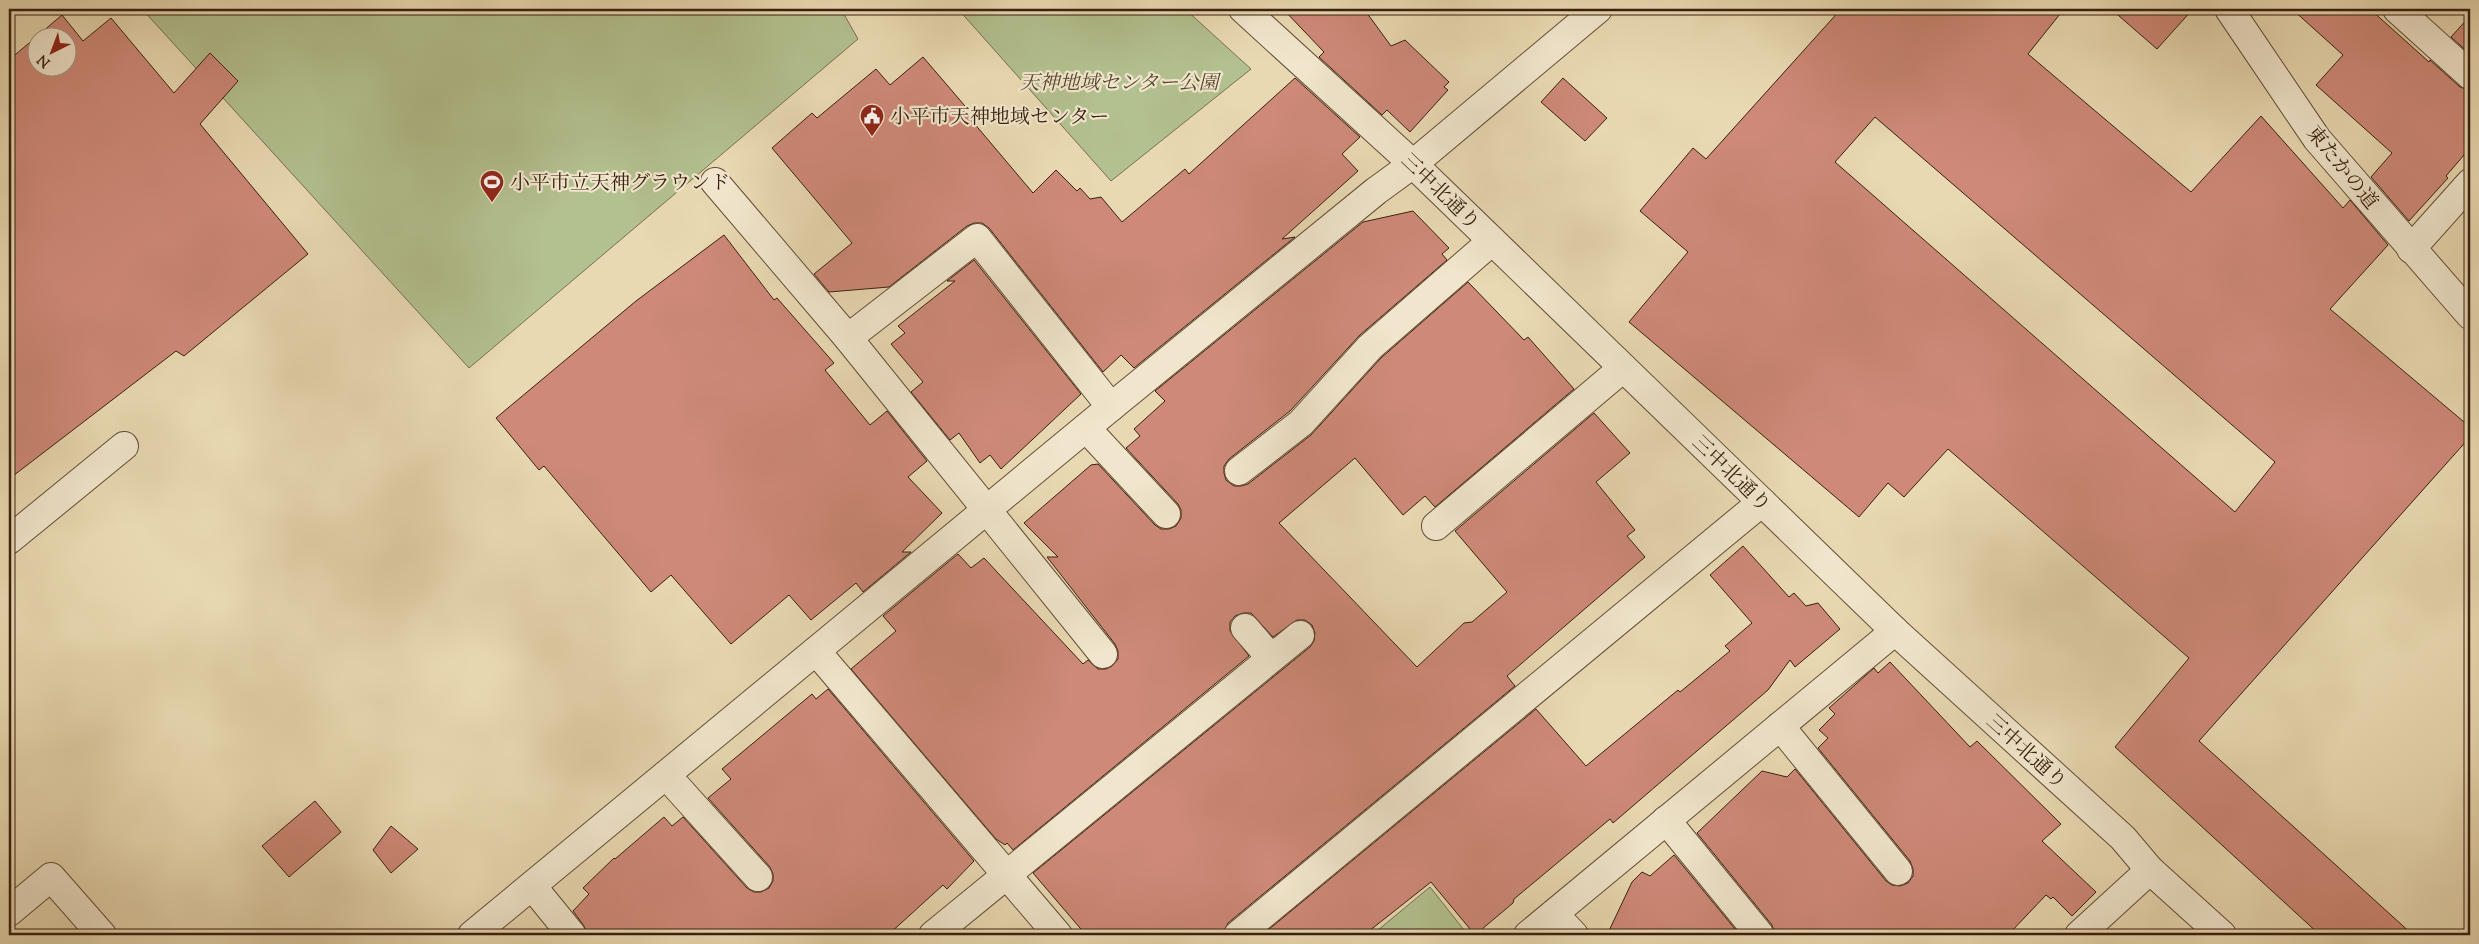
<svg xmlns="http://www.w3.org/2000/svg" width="2479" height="944" viewBox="0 0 2479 944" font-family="'Sorts Mill Goudy','Noto Serif JP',serif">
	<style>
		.green { fill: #b3c08f; stroke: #767050 }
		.building { fill: #ce8978; stroke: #382010; fill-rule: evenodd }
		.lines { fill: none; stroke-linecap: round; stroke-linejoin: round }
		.minor-casing { stroke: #644e38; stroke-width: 30 }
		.minor { stroke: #f1e6cd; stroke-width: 28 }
		.labels { text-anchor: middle; stroke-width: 4.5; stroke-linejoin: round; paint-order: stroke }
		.park-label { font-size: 20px; font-style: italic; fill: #574830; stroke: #f1e6cd }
		.poi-label { font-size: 20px; fill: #382010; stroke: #f1e6cd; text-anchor: start }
		.street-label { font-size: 20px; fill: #382010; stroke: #f1e6cd }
	</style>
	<rect width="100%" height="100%" fill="#e9d9b2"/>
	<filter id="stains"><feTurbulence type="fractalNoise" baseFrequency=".004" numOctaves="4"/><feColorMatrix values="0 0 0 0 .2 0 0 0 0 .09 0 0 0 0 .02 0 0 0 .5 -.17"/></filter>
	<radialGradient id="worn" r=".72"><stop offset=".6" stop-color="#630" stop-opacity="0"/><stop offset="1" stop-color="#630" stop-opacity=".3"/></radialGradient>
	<g class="green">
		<path d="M142,9H841L858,39L469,368Z"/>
		<path d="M958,9H1185L1251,69L1111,181Z"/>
		<path d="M1430,887L1468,935H1372Z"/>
	</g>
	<g class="building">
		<path d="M1283,9H1364L1391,46L1405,40L1449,82L1444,87L1448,90L1410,132L1387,110L1382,115L1319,57L1324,52Z"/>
		<path d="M1841,9H2064L2028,54L2191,192L2261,116L2343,208L2350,200L2388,245L2330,309L2470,427V437L2199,741L2413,935H2320L2115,747L2189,658L1948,449L1904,497L1888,483L1859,517L1629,322L1688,252L1640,211L1693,148L1706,159ZM1875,117L2275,462L2235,512L1835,162Z"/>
		<path d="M2111,9H2193L2157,49Z"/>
		<path d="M2292,9H2370L2429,62L2430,60L2460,87L2470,90V148L2446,176L2448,178L2409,221L2371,177L2392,153L2316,85L2343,55Z"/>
		<path d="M62,15L83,41L111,18L174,93L210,53L238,81L200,124L308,254L184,356L176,351L9,479V60ZM38,38H68V68H38Z"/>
		<path d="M2470,16V54L2451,37Z"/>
		<path d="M923,57L965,106L962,109L1033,193L1056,170L1077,191L1080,188L1090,199L1101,197L1122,222L1185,169L1189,174L1295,78L1360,137L1342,154L1358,171L1282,239L1295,237L1134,368L1121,355L1103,372L989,228L982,223H974L967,226L889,287L829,292L814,274L852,243L772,148L812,113L817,118L876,69L890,85Z"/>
		<path d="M1563,78L1607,118L1585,141L1541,102Z"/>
		<path d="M1413,211L1449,248L1442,254L1447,260L1360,335L1290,411L1229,459L1224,466V473L1226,480L1234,486H1241L1248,484L1311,435L1381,358L1468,282L1524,340L1528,337L1574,389L1435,507L1425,496L1403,515L1355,458L1279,523L1417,667L1464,623L1472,622L1507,592L1455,531L1594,413L1630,453L1596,482L1635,530L1627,536L1645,557L1507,676L1515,686L1228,923L1223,935H1086L1033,873L1310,647L1314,641L1315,633L1312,625L1305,620H1297L1273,637L1251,613H1243L1235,616L1230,622V631L1249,656L1013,850L1007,843L1005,845L996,839L851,669L896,631L883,616L958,554L971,568L984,558L1083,664L1088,660L1098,669H1106L1112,666L1118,659V651L1115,644L1047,557H1058L1024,523L1091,465L1098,464L1155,525L1161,529H1169L1176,526L1181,518V510L1178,504L1126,448L1140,436L1134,429L1165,401L1155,391L1363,222Z"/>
		<path d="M724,235L774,300L777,298L834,363L825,370L870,425L887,411L927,461L908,477L942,513L902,552H911L863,592L856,583L811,620L789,595L731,644L671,575L651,592L544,466L539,470L496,418L636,301Z"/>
		<path d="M974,260L1081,394L1001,469L990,455L980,463L959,433L950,440L911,392L923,382L891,344L905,333L898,326L955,281H947Z"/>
		<path d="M1743,546L1789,597L1794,593L1806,606L1818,603L1840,629L1795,667L1790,660L1768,690L1613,823L1610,819L1514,899L1513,903L1475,935L1431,882L1364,935H1262L1536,709L1586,766L1678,690L1680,692L1730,651L1725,646L1752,623L1710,575Z"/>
		<path d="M1890,662L1970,747L1977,741L2061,824L2042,841L2096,892L2072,916L2053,897L2051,899L2046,895L2008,935H1775L1772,925L1697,833L1762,771L1787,777L1795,769L1886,881L1892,885L1900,886L1908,883L1913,876V869L1910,861L1818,748L1828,738L1819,730L1835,714L1829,708L1874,668L1878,673Z"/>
		<path d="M828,689L974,861L947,889L943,885L888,935H587L584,926L573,911L589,894L583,888L614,858L615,859L664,817L672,826L683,817L747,888L754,892H761L769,888L773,881V874L770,867L708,798L731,779L722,769L812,694L816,699Z"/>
		<path d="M315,801L341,832L289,877L262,846Z"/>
		<path d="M391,826L418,849L391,873L373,850Z"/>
		<path d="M1674,855L1740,935H1607L1632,882L1642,872L1650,876Z"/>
	</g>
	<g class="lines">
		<defs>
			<g id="minor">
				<path d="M1243,9L1413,164L1895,631L2123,838L2150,870L2222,935"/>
				<path d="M2229,9L2317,139L2470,315"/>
				<path d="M2397,9L2470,75"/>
				<path d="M715,182L848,338L1103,654"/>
				<path d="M2411,249L2470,183"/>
				<path d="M848,338L977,238L1111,407"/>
				<path d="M1086,428L1166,514"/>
				<path d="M1239,471L1301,423L1370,347L1492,241"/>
				<path d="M1436,526L1623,368"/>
				<path d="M9,540L124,446"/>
				<path d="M1245,628L1271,658"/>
				<path d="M816,651L1058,935"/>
				<path d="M1780,726L1898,871"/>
				<path d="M666,775L758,877"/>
				<path d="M1666,820L1760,935"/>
				<path d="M532,886L572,935"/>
				<path d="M9,912L51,877L102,935"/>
				<path d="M1554,914L1574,935"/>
				<path d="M472,935L1111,407L1376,191L1413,164L1598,9"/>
				<path d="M933,935L1300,635"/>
				<path d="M1238,935L1762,502"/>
				<path d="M1528,935L1895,631"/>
				<path d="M2079,935L2150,870"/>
			</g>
		</defs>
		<use href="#minor" class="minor-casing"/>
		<use href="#minor" class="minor"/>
	</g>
	<defs>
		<symbol id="civic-pin" viewBox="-11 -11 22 30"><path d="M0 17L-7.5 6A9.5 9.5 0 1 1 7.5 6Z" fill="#8f2418" stroke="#f1e6cd"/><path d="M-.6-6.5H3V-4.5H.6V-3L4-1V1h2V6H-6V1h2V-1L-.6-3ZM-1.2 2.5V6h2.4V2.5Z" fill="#fff"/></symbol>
		<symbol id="stadium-pin" viewBox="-11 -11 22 30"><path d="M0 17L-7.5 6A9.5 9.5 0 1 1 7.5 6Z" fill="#8f2418" stroke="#f1e6cd"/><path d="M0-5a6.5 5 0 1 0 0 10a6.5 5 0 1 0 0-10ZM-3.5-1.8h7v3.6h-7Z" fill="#fff"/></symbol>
	</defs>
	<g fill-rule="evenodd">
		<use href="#civic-pin" x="858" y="102" width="28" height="38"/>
		<use href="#stadium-pin" x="478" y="168" width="28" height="38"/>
	</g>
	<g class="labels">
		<g class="park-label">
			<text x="1119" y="89">天神地域センター公園</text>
		</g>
		<g class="poi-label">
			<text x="890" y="123">小平市天神地域センター</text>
			<text x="510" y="189">小平市立天神グラウンド</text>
		</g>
		<g class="street-label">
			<text transform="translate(2343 167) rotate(51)" y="7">東たかの道</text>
			<text transform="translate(1441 191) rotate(44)" y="7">三中北通り</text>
			<text transform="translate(1732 473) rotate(44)" y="7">三中北通り</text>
			<text transform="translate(2027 751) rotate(42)" y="7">三中北通り</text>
		</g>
	</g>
	<rect width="2479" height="944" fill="none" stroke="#e9d9b2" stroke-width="30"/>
	<rect x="10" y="10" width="2459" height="924" fill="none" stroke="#382010" stroke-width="2.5"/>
	<rect x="15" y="15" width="2449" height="914" fill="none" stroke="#382010"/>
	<g transform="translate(52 52) rotate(222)"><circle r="24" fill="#f1e6cd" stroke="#a79781"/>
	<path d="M0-4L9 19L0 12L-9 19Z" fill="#8f2418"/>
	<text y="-8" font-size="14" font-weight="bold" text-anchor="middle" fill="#382010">N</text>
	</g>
	<rect width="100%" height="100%" filter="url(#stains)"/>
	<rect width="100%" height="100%" fill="url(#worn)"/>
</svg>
